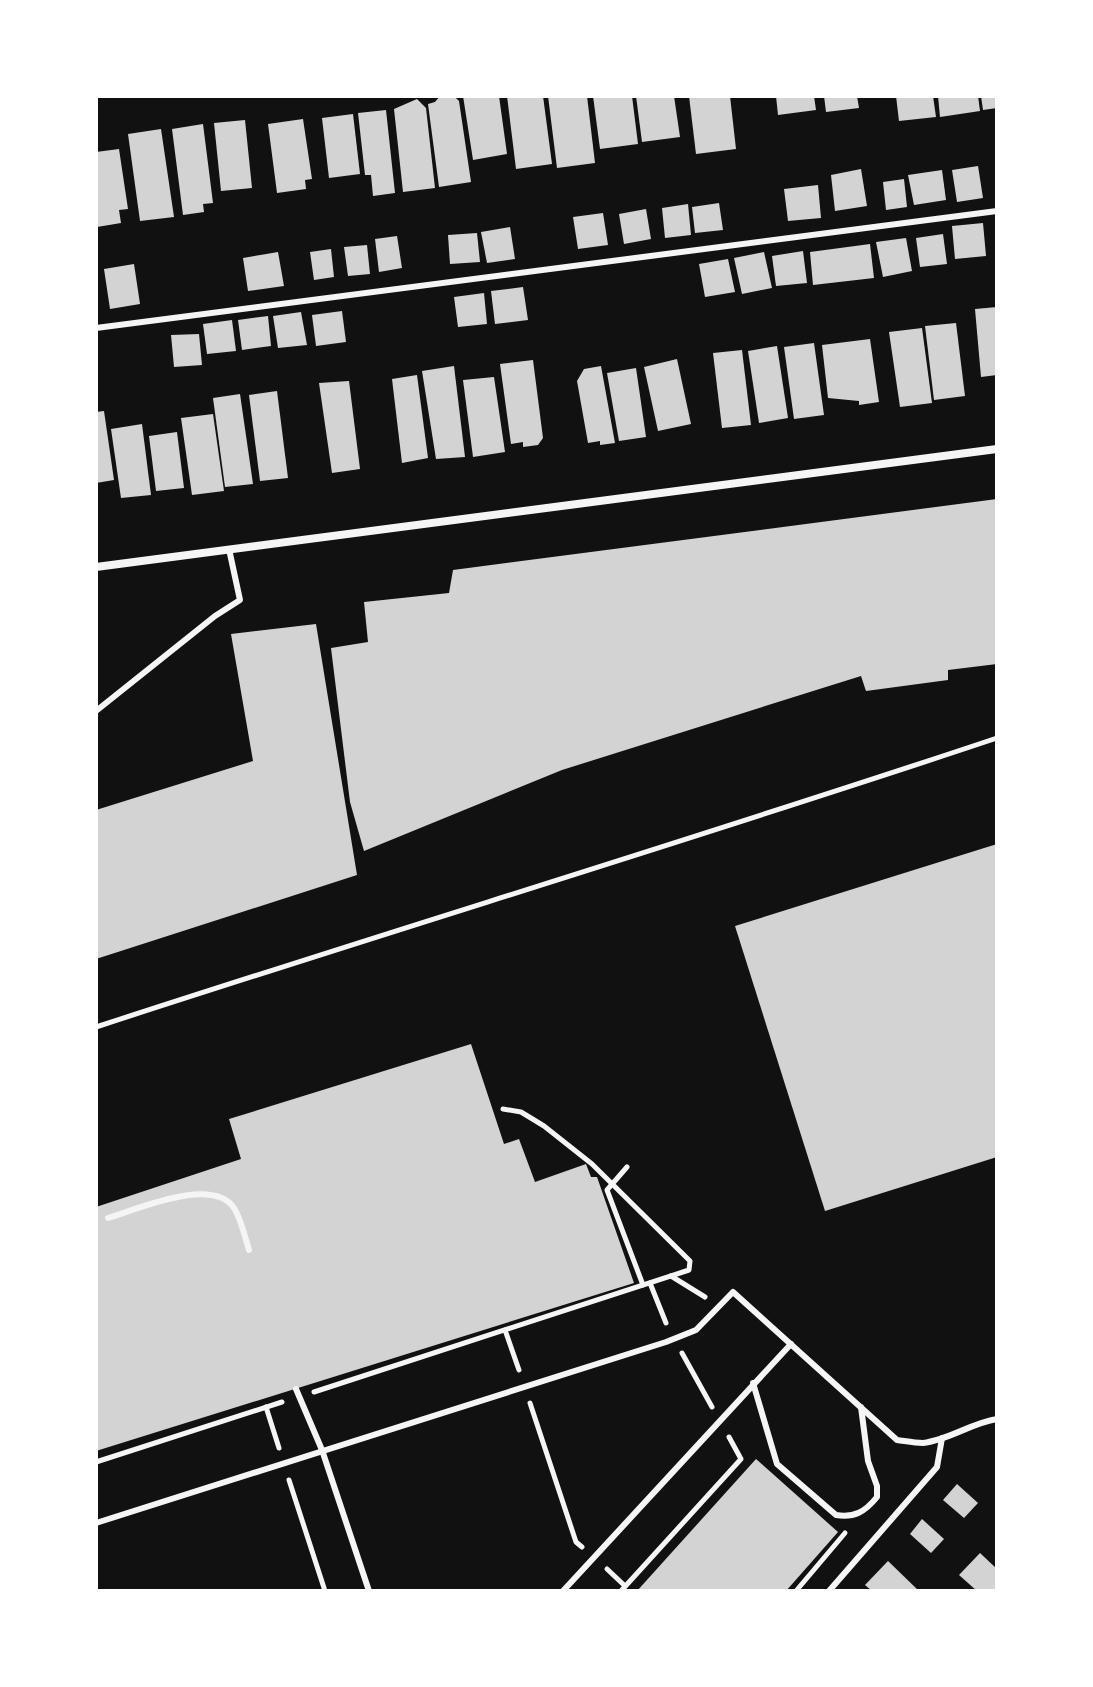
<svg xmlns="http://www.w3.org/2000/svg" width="1093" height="1687" viewBox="0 0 1093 1687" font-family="Manrope,sans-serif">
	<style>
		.building { fill: #d3d3d3 }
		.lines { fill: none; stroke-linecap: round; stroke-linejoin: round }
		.path { stroke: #f5f5f5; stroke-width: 5 }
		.service { stroke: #f5f5f5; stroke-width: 6 }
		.minor { stroke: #f5f5f5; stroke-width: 8 }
	</style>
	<rect width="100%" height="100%" fill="#111"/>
	<g class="building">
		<path d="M440,96H454L459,101L471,182L439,187L428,104L435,102Z"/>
		<path d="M463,96H499L507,154L473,160Z"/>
		<path d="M507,96H543L552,164L516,169Z"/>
		<path d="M548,96H587L595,163L557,168Z"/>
		<path d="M593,96H632L638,144L600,149Z"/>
		<path d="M636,96H674L680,137L642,142Z"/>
		<path d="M689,96H730L736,149L696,154Z"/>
		<path d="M776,96H814L816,110L778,115Z"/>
		<path d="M824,96H857L859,108L826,112Z"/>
		<path d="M896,96H933L936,117L899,121Z"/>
		<path d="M938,96H978L980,111L940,117Z"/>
		<path d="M981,96H997V108L983,110Z"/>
		<path d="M417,99L426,108L435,188L403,192L394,109Z"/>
		<path d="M386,110L395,193L373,196L371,175H365L358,113Z"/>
		<path d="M353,114L360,174L329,178L322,118Z"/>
		<path d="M303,119L312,179L305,180L306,189L277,193L268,124Z"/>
		<path d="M245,120L252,188L221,191L214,123Z"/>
		<path d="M203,124L213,203L203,204L204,212L183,215L172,129Z"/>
		<path d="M161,129L174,217L140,221L128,134Z"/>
		<path d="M119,149L128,209L119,210L121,223L97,227L96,152Z"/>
		<path d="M978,166L983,198L957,202L952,170Z"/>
		<path d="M861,169L867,206L835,211L831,175Z"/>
		<path d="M942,170L946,200L914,205L908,175Z"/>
		<path d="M904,179L907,207L886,210L883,182Z"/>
		<path d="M818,185L821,218L788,221L784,189Z"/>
		<path d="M719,203L723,230L695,233L692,207Z"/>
		<path d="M688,204L691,235L665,238L662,208Z"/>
		<path d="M646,209L651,239L624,244L619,214Z"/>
		<path d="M603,213L608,245L578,249L573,217Z"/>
		<path d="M983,223L986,256L955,259L952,226Z"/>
		<path d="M510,227L515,259L487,263L481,232Z"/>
		<path d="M477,233L480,262L450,264L448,235Z"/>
		<path d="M943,234L947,264L920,267L916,238Z"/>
		<path d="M397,236L402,268L379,272L375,239Z"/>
		<path d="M906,238L912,271L883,277L876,242Z"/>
		<path d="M870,244L874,278L813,285L810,252Z"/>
		<path d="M367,245L370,274L348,276L344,247Z"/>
		<path d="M331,249L334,277L314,280L310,252Z"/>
		<path d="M803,251L807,283L776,286L772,256Z"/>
		<path d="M278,252L284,286L248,291L243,258Z"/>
		<path d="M764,252L772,288L742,294L734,258Z"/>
		<path d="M728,259L735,292L705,297L699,264Z"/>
		<path d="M134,264L140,304L110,309L104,269Z"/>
		<path d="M523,287L528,320L495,324L491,291Z"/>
		<path d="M484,293L487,324L458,327L454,297Z"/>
		<path d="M997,307V375L981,377L975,309Z"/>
		<path d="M342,311L346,342L316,346L312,315Z"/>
		<path d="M301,312L307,345L278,348L273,316Z"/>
		<path d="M268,316L271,346L242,350L238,320Z"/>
		<path d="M232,320L236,351L207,354L203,324Z"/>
		<path d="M956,323L965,396L934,400L925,326Z"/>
		<path d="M922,328L932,403L900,407L889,332Z"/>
		<path d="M199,334L202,365L174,367L171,335Z"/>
		<path d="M870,339L879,402L859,405V401L828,398L822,345Z"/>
		<path d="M814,343L824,415L794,419L784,347Z"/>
		<path d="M777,346L788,418L759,423L748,351Z"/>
		<path d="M742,350L751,425L722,428L713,353Z"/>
		<path d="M677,359L691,424L658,431L644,367Z"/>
		<path d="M533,360L543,438L538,445L523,447V442L511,444L500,364Z"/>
		<path d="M454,366L465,457L436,459L422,371Z"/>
		<path d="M601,366L615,443L600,445V441L588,443L577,381L584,369Z"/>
		<path d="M636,368L646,437L619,441L607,373Z"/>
		<path d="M417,375L428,458L402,463L392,379Z"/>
		<path d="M494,377L505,452L473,457L463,380Z"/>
		<path d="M349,381L360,469L332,473L319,383Z"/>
		<path d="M277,391L288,478L260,481L249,395Z"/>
		<path d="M240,394L253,484L225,487L213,398Z"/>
		<path d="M104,411L114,480L96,483V412Z"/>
		<path d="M213,414L224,491L192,495L181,418Z"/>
		<path d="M142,424L151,495L121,498L111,429Z"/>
		<path d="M177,432L184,488L156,491L149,436Z"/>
		<path d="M997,499V664L948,670V680L866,691L861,676L562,770L364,851L350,802L331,648L368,642L364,602L449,593L453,570Z"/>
		<path d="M316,624L357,875L96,959V810L253,761L231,634Z"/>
		<path d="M997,844V1157L825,1211L735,926Z"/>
		<path d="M471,1044L504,1144L519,1139L535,1182L586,1164L591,1177H597L634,1283L96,1451V1207L241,1159L229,1119Z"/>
		<path d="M756,1459L838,1532L786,1591H637Z"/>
		<path d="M957,1484L978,1503L964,1518L943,1500Z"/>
		<path d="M922,1519L944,1539L931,1553L910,1534Z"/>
		<path d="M980,1553L997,1569V1591H977L959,1575Z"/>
		<path d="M888,1561L919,1591H872L865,1585Z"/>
	</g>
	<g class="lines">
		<g class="path">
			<path d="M96,1027C396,929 698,838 997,738"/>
			<path d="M627,1167L607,1190L643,1285"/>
			<path d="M671,1276L705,1297"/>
			<path d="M650,1283L666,1323"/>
			<path d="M505,1330L519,1370"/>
			<path d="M682,1353L712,1407"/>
			<path d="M314,1392L689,1270L690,1261L592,1164L544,1126L521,1112L503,1109"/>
			<path d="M530,1403L576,1542L582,1547"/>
			<path d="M266,1407L279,1448"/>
			<path d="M96,1462L282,1402"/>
			<path d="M289,1480L325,1591"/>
			<path d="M607,1569L625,1586"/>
			<path d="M621,1591L741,1459L729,1437"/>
			<path d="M796,1591L845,1533"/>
		</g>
		<g class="service">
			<path d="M96,328L997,211"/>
			<path d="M96,711L215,616L240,600L229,549"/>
			<path d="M108,1218C138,1209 212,1176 234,1208C241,1219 245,1237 249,1250"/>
			<path d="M753,1383L777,1464L836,1515C854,1518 865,1512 877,1497V1486L868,1461L861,1407"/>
			<path d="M296,1389L322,1450L369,1591"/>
			<path d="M96,1523L666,1342L696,1330L733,1292L897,1440C905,1441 914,1443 923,1443C949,1440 971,1423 997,1419"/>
			<path d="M563,1591L791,1344"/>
			<path d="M829,1591L937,1467L942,1438"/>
		</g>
		<path class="minor" d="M96,567L997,449"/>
	</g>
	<rect width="1093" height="1687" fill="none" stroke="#ffffff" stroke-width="196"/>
</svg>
